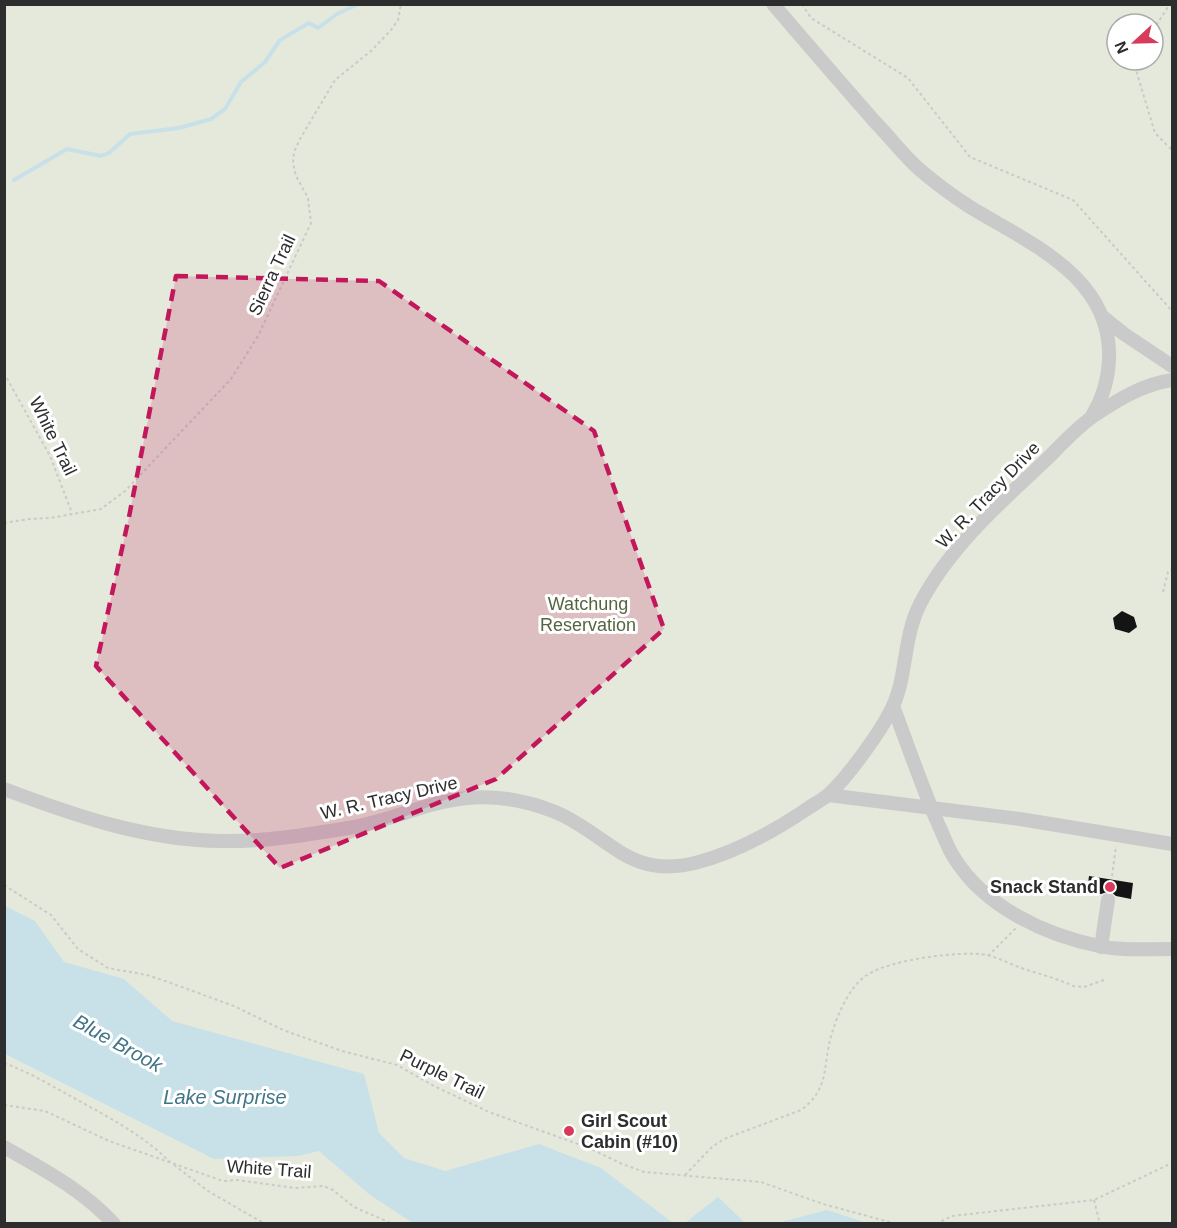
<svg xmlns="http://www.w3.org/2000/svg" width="1177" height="1228" viewBox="0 0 1177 1228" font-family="Arial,sans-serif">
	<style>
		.green { fill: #e5e9db; fill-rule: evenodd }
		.water { fill: #c8e0e8 }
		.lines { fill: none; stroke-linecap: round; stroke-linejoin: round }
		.stream { stroke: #c8e0e8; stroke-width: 4 }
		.building { fill: #141414 }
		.path { stroke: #cacaca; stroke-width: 2; stroke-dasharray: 3 3; stroke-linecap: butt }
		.minor { stroke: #cacaca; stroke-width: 14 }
		.marked { fill: #c2185b; fill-opacity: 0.2; stroke: #c2185b; stroke-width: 4.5; stroke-dasharray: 12 8; stroke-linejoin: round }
		.poi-dot { fill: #d83b5a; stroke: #fff; stroke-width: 2 }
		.labels { text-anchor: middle; stroke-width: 6; stroke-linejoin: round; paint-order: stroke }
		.street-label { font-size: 18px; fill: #2d2d2d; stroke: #fff }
		.park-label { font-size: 18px; fill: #55653e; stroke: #fff }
		.poi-label { font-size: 18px; font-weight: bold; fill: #2d2d2d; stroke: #fff; text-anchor: end }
		.water-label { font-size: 20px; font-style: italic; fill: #417688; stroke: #fff }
	</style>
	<rect width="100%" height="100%" fill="#fff"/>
	<path class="green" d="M5,5H1172V1223L5,1224ZM1117,24H1153V60H1117Z"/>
	<g class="water">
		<path d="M5,906L35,921L64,962L124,979L172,1021L364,1074L379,1133L404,1158L445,1171L539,1144L601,1168L673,1223H413L370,1195L319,1151L298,1156L214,1159L5,1054Z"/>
		<path d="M718,1197L745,1223H685Z"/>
		<path d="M827,1210L867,1223H778Z"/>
	</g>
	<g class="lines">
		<path class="stream" d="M14,180L67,149L101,156L109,153L130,134L179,128L211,119L225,109L241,82L265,62L280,40L309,23L318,28L337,14L358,4"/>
	</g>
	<g class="building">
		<path d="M1122,611L1134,617L1137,627L1129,633L1115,629L1113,618Z"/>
		<path d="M1089,876L1133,883L1131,899L1116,896L1110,891L1101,894L1087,892Z"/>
	</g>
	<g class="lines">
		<g class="path">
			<path d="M802,4L811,18L908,78L970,157L1073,200L1172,311"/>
			<path d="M1153,30L1170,4"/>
			<path d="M1133,60L1155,133L1172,150"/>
			<path d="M4,373L50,456L72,513"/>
			<path d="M4,523L29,519L50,518L101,509L125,491L231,379L258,336L311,223L308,198L296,176L293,163L294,152L300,139L335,80L371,51L391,30L398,20L401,4"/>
			<path d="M1163,592L1168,572L1172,569"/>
			<path d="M1112,876L1116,846"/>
			<path d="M4,885L51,915L78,949L108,968L147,975L168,982L234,1006L283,1030L342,1051L397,1065L434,1086L489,1112L589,1148L620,1163L644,1172L761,1182L823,1204L897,1224"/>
			<path d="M988,956L1016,928"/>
			<path d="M4,1063C29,1072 52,1086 74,1098C108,1117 143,1135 170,1162"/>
			<path d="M4,1105L45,1111L109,1141L223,1181L237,1180L295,1188L324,1186L333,1190L354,1207L393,1224"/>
			<path d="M174,1165L208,1191L265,1224"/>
			<path d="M685,1175L712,1147L724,1139L801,1110C831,1088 822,1064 832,1033C838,1013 850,986 867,975C889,960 961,950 987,955C999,958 1010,964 1021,968C1039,974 1056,978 1073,986L1084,987L1104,980"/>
			<path d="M1094,1200L1100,1224"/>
			<path d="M936,1224L952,1216L1094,1200L1172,1163"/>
		</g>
		<g class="minor">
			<path d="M773,4C807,44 841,83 875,122C890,137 903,155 919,169C934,182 953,196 970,207C1029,243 1113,277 1109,360C1108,381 1103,398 1092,416"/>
			<path d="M1103,317L1124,334L1172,366"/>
			<path d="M893,706C908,746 922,787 939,826C944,836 948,849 955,859C985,907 1045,935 1099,946C1123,951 1149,949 1172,949"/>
			<path d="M4,789C73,815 145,840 220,841C263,842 306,835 348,828C388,822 426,802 467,798C500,795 535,802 564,816C613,841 632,878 695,863C734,853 771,833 804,811C812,805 821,801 828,795C848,777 881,731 892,708C907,678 903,637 920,604C949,547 1001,502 1047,459C1062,444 1077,427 1095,415C1119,399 1144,384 1172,380"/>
			<path d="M828,795L1020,819L1172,844"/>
			<path d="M1101,947L1108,900"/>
			<path d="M4,1147C44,1170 83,1190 114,1224"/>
		</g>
	</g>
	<path class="marked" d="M176,276L379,281L594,431L664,629L496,779L280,868L96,666L129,517Z"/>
	<g class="poi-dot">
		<circle cx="1110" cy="887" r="6"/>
		<circle cx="569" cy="1131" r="6"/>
	</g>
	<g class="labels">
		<g class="street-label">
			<text transform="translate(272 275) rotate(-65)" y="6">Sierra Trail</text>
			<text transform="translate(53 436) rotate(64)" y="6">White Trail</text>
			<text transform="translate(988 495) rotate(-46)" y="6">W. R. Tracy Drive</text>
			<text transform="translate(389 798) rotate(-13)" y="6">W. R. Tracy Drive</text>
			<text transform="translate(442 1074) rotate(26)" y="6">Purple Trail</text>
			<text transform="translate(269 1169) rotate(4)" y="6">White Trail</text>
		</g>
		<g class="park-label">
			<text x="588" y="610">Watchung<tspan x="588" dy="21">Reservation</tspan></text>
		</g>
		<g class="poi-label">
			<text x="1098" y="893">Snack Stand</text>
			<text x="581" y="1127" text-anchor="start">Girl Scout<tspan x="581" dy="21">Cabin (#10)</tspan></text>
		</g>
		<g class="water-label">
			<text transform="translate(118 1043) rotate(29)" y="7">Blue Brook</text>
			<text x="225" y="1104">Lake Surprise</text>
		</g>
	</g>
	<rect width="1177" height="1228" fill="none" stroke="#2d2d2d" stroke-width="12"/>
	<g transform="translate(1135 42) rotate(248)"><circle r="28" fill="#ffffff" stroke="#ababab" stroke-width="1.5"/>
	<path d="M0-4.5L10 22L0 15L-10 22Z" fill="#d83b5a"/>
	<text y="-9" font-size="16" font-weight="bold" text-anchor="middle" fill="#2d2d2d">N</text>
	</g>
</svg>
